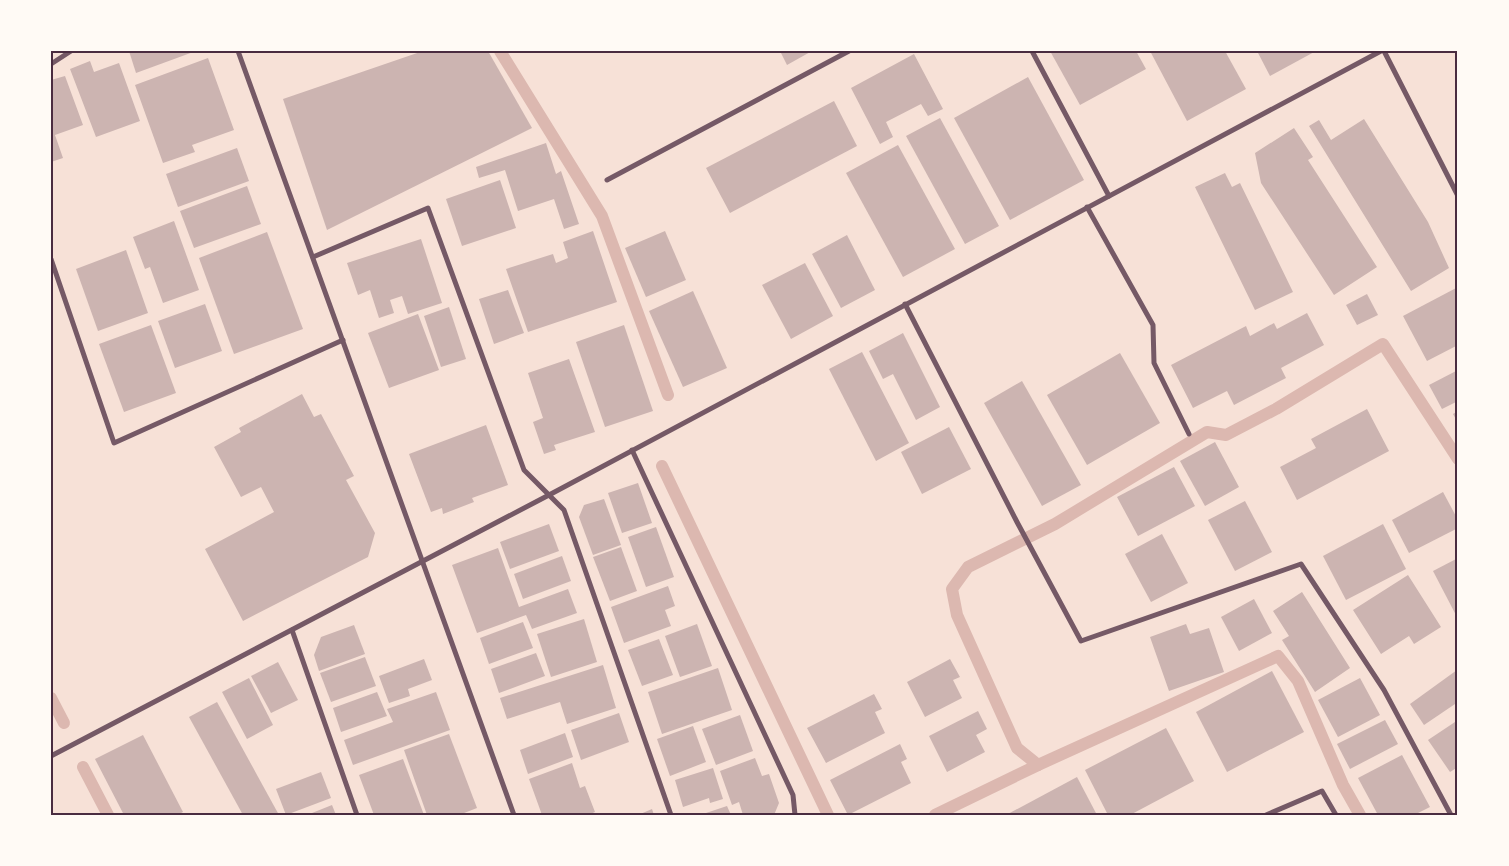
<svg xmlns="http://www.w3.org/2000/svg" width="1509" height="866" viewBox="0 0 1509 866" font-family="Signika,sans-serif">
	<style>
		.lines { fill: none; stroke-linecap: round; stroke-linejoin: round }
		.stream { stroke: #dcb8b0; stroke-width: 12 }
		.building { fill: #ccb4b1 }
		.minor { stroke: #755966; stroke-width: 5 }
		.neatline { fill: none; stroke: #4a2c40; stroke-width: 2 }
	</style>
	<rect width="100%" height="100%" fill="#f7e1d7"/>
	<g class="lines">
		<g class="stream">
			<path d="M500,51L602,216L668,395"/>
			<path d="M662,466L828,815"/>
			<path d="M51,698L64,723"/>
			<path d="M1038,765L1278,656L1298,681L1343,785L1360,815"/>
			<path d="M83,767L108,815"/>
			<path d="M935,815L1038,765L1017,748L957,615L952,589L968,567L1055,524L1207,432L1226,435L1276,409L1383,344L1458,459"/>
		</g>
	</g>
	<g class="building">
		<path d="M129,51H196L136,73Z"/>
		<path d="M423,51H488L532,128L327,230L283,99Z"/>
		<path d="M780,51H812L787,65Z"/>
		<path d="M1050,51H1136L1146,69L1080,105Z"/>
		<path d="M1150,51H1225L1246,89L1187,121Z"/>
		<path d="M1257,51H1316L1270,76Z"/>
		<path d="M914,54L943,109L928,116L921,104L886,122L893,137L880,144L851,88Z"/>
		<path d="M208,58L234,130L192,145L195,152L163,163L135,85Z"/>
		<path d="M90,61L94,72L119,63L140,121L96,137L70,69Z"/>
		<path d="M65,76L83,125L55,135L63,158L51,162V80Z"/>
		<path d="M1028,77L1084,180L1010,220L954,118Z"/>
		<path d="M834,101L857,146L730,213L706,168Z"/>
		<path d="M940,118L999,226L965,244L906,136Z"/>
		<path d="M1364,119L1428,222L1449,268L1411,291L1309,126L1319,120L1331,140Z"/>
		<path d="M1294,128L1313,157L1308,160L1377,267L1334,295L1261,183L1255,153Z"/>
		<path d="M546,143L556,174L561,171L579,224L564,229L554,199L518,211L505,170L479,178L476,167Z"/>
		<path d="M898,145L955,249L903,277L846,173Z"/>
		<path d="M237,148L249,181L178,207L166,174Z"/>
		<path d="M1225,173L1232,187L1240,183L1293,292L1255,310L1195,187Z"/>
		<path d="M500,180L516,228L462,246L446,199Z"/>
		<path d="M247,186L261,224L194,248L180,211Z"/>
		<path d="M174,221L199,290L163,303L150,267L145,269L133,237Z"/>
		<path d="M593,231L617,302L528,332L506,269L553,254L556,263L568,258L563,242Z"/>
		<path d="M665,231L686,280L646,297L625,248Z"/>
		<path d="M267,232L303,329L234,354L199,258Z"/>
		<path d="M847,235L875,290L841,308L812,254Z"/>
		<path d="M421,239L442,303L408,314L402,296L390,300L394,313L379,318L370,290L358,295L347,263Z"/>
		<path d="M126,250L148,313L98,331L76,269Z"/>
		<path d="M805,263L833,316L791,339L762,285Z"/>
		<path d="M1458,287V345L1427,361L1403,316Z"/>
		<path d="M508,290L524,333L494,344L479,299Z"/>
		<path d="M693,291L727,368L683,387L649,311Z"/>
		<path d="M1367,294L1378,315L1357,325L1346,305Z"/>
		<path d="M205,304L222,351L175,368L158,321Z"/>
		<path d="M449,307L466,359L441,367L424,316Z"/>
		<path d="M1307,313L1324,345L1281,368L1286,378L1234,405L1227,391L1193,408L1171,365L1246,326L1250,336L1274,323L1277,329Z"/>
		<path d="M418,314L439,370L389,388L368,333Z"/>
		<path d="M151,325L176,393L124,412L99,344Z"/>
		<path d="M624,325L653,411L605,427L576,342Z"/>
		<path d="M903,333L940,407L916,420L893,374L883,379L869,351Z"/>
		<path d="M862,352L909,443L876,461L829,369Z"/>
		<path d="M1120,353L1160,423L1087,465L1047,395Z"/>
		<path d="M569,359L595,432L554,445L556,450L544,454L533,422L543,418L528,373Z"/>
		<path d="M1458,370V401L1442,409L1429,385Z"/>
		<path d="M1022,381L1081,485L1042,506L984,403Z"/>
		<path d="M302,394L314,417L321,414L354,476L346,480L375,533L368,557L243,621L205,549L274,512L261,487L241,497L214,447L241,432L239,428Z"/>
		<path d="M1367,409L1389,451L1297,500L1280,467L1316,448L1311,439Z"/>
		<path d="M1458,411V423L1453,414Z"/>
		<path d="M486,425L508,485L472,498L474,502L443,514L442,508L431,512L409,454Z"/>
		<path d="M949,427L971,469L922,494L901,452Z"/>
		<path d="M1215,442L1239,487L1205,506L1180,461Z"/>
		<path d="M1174,467L1195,506L1138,536L1117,497Z"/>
		<path d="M638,483L652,523L622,533L608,493Z"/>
		<path d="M1443,492L1458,520V528L1409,553L1392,520Z"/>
		<path d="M604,499L621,545L593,555L579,517L584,505Z"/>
		<path d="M1245,501L1272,552L1235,571L1208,520Z"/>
		<path d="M549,524L559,551L510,569L500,542Z"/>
		<path d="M1383,524L1406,569L1346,600L1323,556Z"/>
		<path d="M656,527L674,577L646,587L628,537Z"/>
		<path d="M1162,534L1188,583L1151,602L1125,554Z"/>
		<path d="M621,547L637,591L610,601L593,557Z"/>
		<path d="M498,548L519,607L568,589L577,613L532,629L526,615L477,633L452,565Z"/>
		<path d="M562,556L571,581L523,599L514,574Z"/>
		<path d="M1458,558V619L1433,571Z"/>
		<path d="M1408,575L1441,627L1414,644L1409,636L1381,654L1353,610Z"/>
		<path d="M668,586L675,606L665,610L671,626L624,643L611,607Z"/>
		<path d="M1302,592L1350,668L1315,692L1282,640L1289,636L1273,611Z"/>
		<path d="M1254,599L1272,633L1239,651L1221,617Z"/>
		<path d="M584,619L597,662L551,677L537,634Z"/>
		<path d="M523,622L533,648L489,664L480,638Z"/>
		<path d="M697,624L712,666L680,677L665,636Z"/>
		<path d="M1186,624L1190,634L1209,628L1224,672L1169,691L1150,637Z"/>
		<path d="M354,625L365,654L319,671L314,655L321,637Z"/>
		<path d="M659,639L673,675L642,686L628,650Z"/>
		<path d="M536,653L545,676L499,693L491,669Z"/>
		<path d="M365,657L376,686L331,702L320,673Z"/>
		<path d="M424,659L432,680L408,689L410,696L389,703L379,676Z"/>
		<path d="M950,659L960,677L953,680L962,698L925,717L907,682Z"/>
		<path d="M278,662L298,700L271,713L251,676Z"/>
		<path d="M603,665L616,708L567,724L560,702L507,719L500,698Z"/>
		<path d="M718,668L732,710L662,734L648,692Z"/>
		<path d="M1457,670L1458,702L1424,725L1410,704Z"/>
		<path d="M1272,671L1304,732L1227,772L1196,712Z"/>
		<path d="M249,678L273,725L247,739L222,692Z"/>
		<path d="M1360,678L1380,715L1338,737L1318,700Z"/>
		<path d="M377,692L387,716L341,732L333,708Z"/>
		<path d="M436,692L450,730L353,765L344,740L393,722L387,709Z"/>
		<path d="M874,694L882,709L875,712L885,733L826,763L807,728Z"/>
		<path d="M217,702L279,815H243L189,717Z"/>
		<path d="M978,711L987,729L976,735L985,752L947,772L929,736Z"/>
		<path d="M619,713L629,742L581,760L571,730Z"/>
		<path d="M740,715L753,751L716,765L702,729Z"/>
		<path d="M1385,720L1398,744L1350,769L1337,744Z"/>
		<path d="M1458,720V767L1450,772L1428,740Z"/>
		<path d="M693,726L706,762L670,776L657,739Z"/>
		<path d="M1166,728L1194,781L1130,815H1108L1085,770Z"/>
		<path d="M565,733L573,757L528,774L520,750Z"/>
		<path d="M449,734L477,808L459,815H427L404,750Z"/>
		<path d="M143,735L183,812L177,815H124L95,759Z"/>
		<path d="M900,744L907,759L901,762L911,783L848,815L830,780Z"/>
		<path d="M1402,755L1430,807L1414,815H1378L1358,778Z"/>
		<path d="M755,758L762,776L769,774L779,803L774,815H743L739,802L732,805L720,771Z"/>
		<path d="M403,759L424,815H374L359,775Z"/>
		<path d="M572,763L580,788L585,786L595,812L588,815H542L529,779Z"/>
		<path d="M713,768L723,799L710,803L709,798L683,807L675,780Z"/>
		<path d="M321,772L331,798L286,815L276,789Z"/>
		<path d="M1077,777L1097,815H1006Z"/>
		<path d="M332,805L336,815H307Z"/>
		<path d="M727,806L731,815H703V814Z"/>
		<path d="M652,809L654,815H638Z"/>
	</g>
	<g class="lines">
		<g class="minor">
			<path d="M238,51L514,815"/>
			<path d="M1032,51L1109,196"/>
			<path d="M1384,51L1458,196"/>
			<path d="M51,64L71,51"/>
			<path d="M607,180L849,51"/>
			<path d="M1087,207L1153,325L1154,363L1189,434"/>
			<path d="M313,257L428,208L524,470L564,510L671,815"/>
			<path d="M51,259L114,443L343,340"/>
			<path d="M905,304L1017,522L1081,641L1301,564L1384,690L1451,815"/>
			<path d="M632,450L793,795L795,815"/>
			<path d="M292,630L357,815"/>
			<path d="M51,756L549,495L1381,51"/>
			<path d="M1266,815L1322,791L1336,815"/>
		</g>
	</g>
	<rect width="1509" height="866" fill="none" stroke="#fffaf5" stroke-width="105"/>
	<rect x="52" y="52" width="1404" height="762" class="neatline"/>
</svg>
